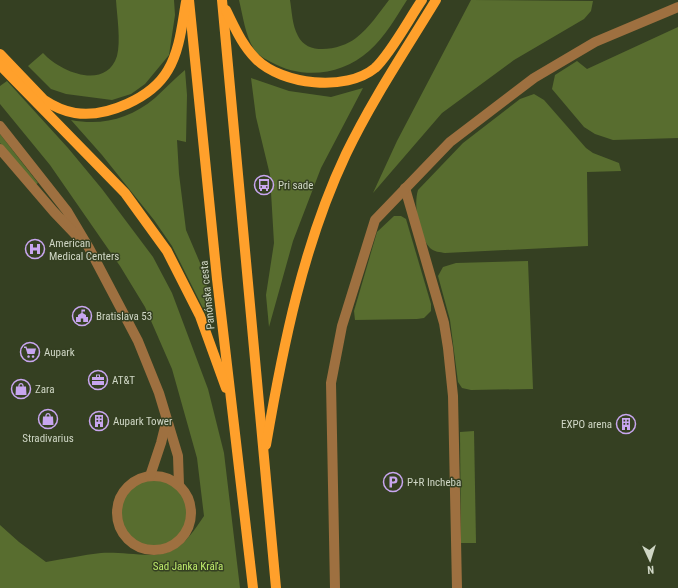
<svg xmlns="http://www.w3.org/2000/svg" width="678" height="588" viewBox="0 0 678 588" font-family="'Roboto Condensed',sans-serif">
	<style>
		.green { fill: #586d2f }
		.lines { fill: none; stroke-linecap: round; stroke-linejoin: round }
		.minor { stroke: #9e7040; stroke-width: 10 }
		.major { stroke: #ffa02b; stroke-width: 10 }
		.labels { text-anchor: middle; stroke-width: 3; stroke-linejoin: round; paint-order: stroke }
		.poi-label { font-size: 11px; fill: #cfd6c5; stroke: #354022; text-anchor: start }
		.street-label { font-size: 11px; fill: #cfd6c5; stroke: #354022 }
		.park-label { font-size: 11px; fill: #beea6b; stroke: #354022 }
	</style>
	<rect width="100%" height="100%" fill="#354022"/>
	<g class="green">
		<path d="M116,0H174L175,15L169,55L145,84L131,94L112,100L66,94L51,89L28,66L43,53C60,72 106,91 117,56C121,41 117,16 116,0Z"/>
		<path d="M239,0H290C292,12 292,25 298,36C308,57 342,49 356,38C369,28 379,13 389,0H407C396,17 385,37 369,51C342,75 303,80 271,62C265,59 258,55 254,49C245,35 243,16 239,0Z"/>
		<path d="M471,0L593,1L591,11L584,19L514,60L442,113L373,193L397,141Z"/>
		<path d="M678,27V138L613,140L595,134L584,127L552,89L555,75L577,61L587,69Z"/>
		<path d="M185,70L187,95L186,142L177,140L179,174L186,230L206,277L211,324L172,246L154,220L102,155L71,120C102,126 130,119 155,98C165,89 174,79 185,70Z"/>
		<path d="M251,78L289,91L331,97L363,88L321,168L293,241L269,327L266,295L274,243L270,175L256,117Z"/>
		<path d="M7,81L68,148L102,189L153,257L172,293L208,389L224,453L240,588H0V525L19,542L46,562C64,559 83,555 101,553C121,551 155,559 171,551C186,544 195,529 204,516L197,458L172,369L145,307L120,266L50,165L0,104V86Z"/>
		<path d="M534,94L544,100L586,148L593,153L619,163L621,171L587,172L588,246L445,253C440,252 434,252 430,248C419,236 413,206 418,190L463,143L520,99Z"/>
		<path d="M0,134L38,183L35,185L0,143Z"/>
		<path d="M394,216H401L406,219L431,304V311L424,318L417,319L355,320L354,311L377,232Z"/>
		<path d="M528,261L533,389L471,390L462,388L458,382L450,320L438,276L443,267L456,263Z"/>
		<path d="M474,431L476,543H461L460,432Z"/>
		<circle cx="154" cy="513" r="34"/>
	</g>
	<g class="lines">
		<g class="minor">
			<path d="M0,126L67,211L89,248L138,341L159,393L178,456L179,485"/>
			<path d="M0,149L54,212L76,235"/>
			<path d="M405,188L444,323L448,348L453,396L457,588"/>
			<circle cx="154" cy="513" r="37"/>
			<path d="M150,476L161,443L166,423"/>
			<path d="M335,588L331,383L342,326L375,220L450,142L534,78L595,42L678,7"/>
		</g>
		<g class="major">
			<path d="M189,0L217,279L253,588"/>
			<path d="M222,0L276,588"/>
			<path d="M226,10C235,28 242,45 256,59C282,85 346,92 375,68C391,53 409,19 422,0"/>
			<path d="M0,54L44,100C53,106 63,111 75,113C106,118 152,98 168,70C180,50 182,24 186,2"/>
			<path d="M0,65L125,193L167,251L200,316L226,388"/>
			<path d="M266,445C283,346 303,245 346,154C372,100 405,51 436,0"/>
		</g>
	</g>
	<defs>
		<symbol id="bus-ring" viewBox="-11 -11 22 22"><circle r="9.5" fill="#354022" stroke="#c8a6ef" stroke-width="1.5"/><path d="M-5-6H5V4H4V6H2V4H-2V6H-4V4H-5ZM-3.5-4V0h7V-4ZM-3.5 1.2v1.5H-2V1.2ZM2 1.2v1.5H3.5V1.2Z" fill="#c8a6ef"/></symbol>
		<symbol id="hospital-ring" viewBox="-11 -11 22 22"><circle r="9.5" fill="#354022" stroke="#c8a6ef" stroke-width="1.5"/><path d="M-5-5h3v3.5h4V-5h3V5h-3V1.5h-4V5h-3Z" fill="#c8a6ef"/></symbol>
		<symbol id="civic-ring" viewBox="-11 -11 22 22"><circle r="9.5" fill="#354022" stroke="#c8a6ef" stroke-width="1.5"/><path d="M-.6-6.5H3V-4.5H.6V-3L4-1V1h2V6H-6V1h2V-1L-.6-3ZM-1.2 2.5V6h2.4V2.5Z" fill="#c8a6ef"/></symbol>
		<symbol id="supermarket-ring" viewBox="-11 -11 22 22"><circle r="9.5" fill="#354022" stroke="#c8a6ef" stroke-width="1.5"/><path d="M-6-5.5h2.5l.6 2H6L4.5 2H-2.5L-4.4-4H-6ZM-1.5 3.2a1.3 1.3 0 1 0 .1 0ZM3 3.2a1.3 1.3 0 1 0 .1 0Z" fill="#c8a6ef"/></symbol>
		<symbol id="office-ring" viewBox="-11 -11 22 22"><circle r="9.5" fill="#354022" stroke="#c8a6ef" stroke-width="1.5"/><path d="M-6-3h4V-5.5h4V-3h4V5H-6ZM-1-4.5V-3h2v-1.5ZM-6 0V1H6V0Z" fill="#c8a6ef"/></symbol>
		<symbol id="shop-ring" viewBox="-11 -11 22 22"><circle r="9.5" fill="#354022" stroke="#c8a6ef" stroke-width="1.5"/><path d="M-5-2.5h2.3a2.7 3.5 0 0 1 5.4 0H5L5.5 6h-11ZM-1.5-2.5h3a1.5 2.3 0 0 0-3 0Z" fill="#c8a6ef"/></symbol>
		<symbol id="building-ring" viewBox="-11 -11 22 22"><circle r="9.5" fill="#354022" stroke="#c8a6ef" stroke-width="1.5"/><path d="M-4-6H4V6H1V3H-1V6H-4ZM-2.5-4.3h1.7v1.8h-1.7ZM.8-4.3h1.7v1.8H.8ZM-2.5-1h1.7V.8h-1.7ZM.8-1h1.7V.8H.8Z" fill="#c8a6ef"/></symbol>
		<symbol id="parking-ring" viewBox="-11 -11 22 22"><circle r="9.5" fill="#354022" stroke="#c8a6ef" stroke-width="1.5"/><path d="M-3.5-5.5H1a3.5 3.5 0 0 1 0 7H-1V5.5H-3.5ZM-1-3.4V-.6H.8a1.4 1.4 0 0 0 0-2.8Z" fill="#c8a6ef"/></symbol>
	</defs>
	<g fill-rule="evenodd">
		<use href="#bus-ring" x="253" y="174" width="22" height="22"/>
		<use href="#hospital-ring" x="24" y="238" width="22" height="22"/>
		<use href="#civic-ring" x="71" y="305" width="22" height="22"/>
		<use href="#supermarket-ring" x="19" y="341" width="22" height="22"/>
		<use href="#office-ring" x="87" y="369" width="22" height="22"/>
		<use href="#shop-ring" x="10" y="378" width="22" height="22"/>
		<use href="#shop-ring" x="37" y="408" width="22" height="22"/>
		<use href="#building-ring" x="88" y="410" width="22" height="22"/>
		<use href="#building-ring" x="615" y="413" width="22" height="22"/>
		<use href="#parking-ring" x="382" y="471" width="22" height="22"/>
	</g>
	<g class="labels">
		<g class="poi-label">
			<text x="278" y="189">Pri sade</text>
			<text x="49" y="247">American<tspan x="49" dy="13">Medical Centers</tspan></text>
			<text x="96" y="320">Bratislava 53</text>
			<text x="44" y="356">Aupark</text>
			<text x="112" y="384">AT&amp;T</text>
			<text x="35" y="393">Zara</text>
			<text x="113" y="425">Aupark Tower</text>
			<text x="612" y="428" text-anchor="end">EXPO arena</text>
			<text x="48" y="442" text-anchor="middle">Stradivarius</text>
			<text x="407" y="486">P+R Incheba</text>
		</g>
		<g class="street-label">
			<text transform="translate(207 295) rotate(-96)" y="4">Panónska cesta</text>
		</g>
		<g class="park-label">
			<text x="188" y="570">Sad Janka Kráľa</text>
		</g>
	</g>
	<g transform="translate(650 560) rotate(176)" stroke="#354022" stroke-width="3" paint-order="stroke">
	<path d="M0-3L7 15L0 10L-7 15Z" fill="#cfd6c5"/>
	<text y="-6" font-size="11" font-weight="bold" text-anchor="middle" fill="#cfd6c5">N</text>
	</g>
</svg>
